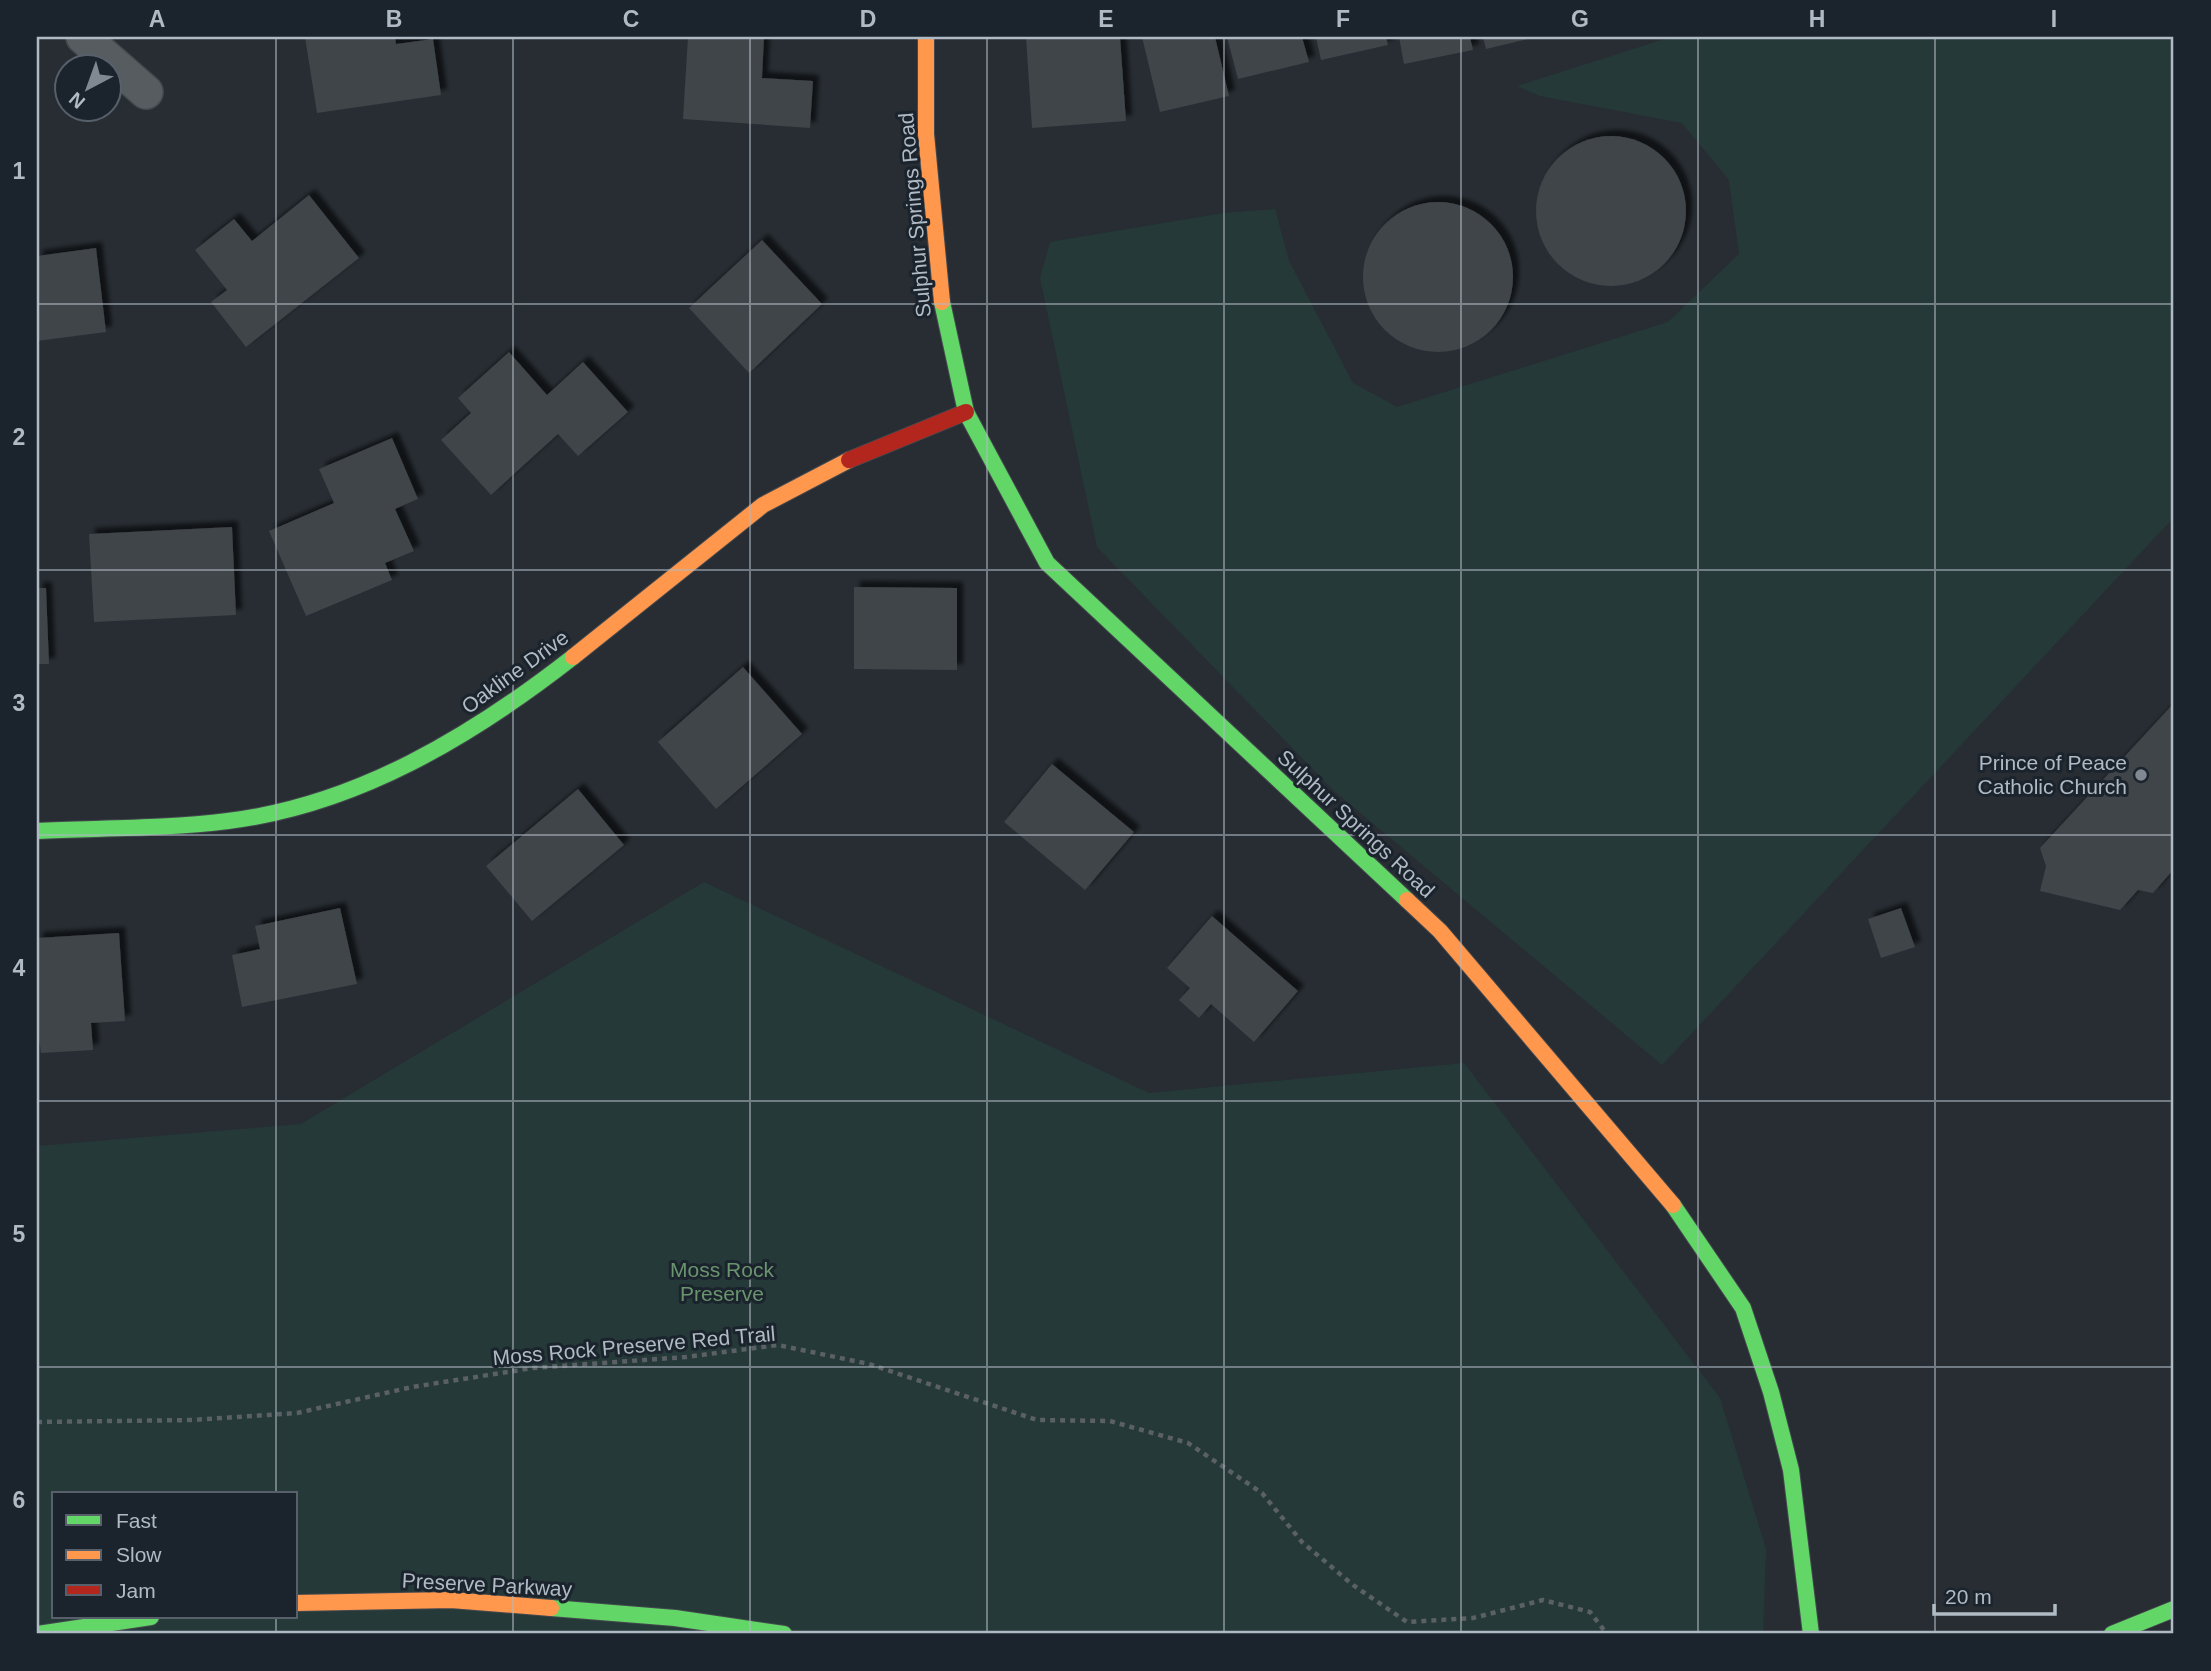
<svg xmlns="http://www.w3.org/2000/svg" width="2211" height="1671" viewBox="0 0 2211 1671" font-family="Arial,sans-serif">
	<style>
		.green { fill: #253939; fill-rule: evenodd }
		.building { fill: #3f444a; filter: url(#shadow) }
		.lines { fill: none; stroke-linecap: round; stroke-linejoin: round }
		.street-casing { stroke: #44494e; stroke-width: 36 }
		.fast-casing { stroke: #44494e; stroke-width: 18 }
		.slow-casing { stroke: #44494e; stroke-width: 18 }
		.jam-casing { stroke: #44494e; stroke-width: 18 }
		.path { stroke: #5a6065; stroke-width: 4.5; stroke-dasharray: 5 5; stroke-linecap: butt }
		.street { stroke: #575c61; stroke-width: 33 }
		.fast { stroke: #63d668; stroke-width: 16 }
		.slow { stroke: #ff974d; stroke-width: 16 }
		.jam { stroke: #b3261e; stroke-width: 16 }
		.grid { fill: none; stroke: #b0bac5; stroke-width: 2; stroke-opacity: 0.55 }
		.poi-dot { fill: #808992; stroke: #1b242d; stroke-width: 2.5 }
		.labels { text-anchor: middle; stroke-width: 6; stroke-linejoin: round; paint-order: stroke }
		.street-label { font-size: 21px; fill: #b0bac5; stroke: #1b242d }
		.poi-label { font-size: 21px; fill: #b0bac5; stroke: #1b242d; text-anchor: end }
		.park-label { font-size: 21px; fill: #69946e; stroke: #1b242d }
		.neatline { fill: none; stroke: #b0bac5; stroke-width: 2.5 }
		.grid-label { font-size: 23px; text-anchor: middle; font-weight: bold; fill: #b0bac5 }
	</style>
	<defs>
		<filter id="shadow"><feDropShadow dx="6" dy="-6" stdDeviation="2" flood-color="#0009"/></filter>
	</defs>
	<rect width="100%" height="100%" fill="#272d33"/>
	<g class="green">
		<path d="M1671,37H2174V517L1662,1065L1334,791L1097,547L1040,278L1050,242L1224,213L1275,209L1289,261L1353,383L1397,407L1668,322L1739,254L1729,180L1682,123L1540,96L1517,86Z"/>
		<path d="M704,882L1149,1093L1464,1063L1720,1398L1766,1549L1763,1634H37V1146L301,1124ZM54,1494H296V1617H54Z"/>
	</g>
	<g class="building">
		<path d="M305,37H395L396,44L433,39L441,95L317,113Z"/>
		<path d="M688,37H764L762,78L813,81L810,128L683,119Z"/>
		<path d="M1026,37H1120L1126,121L1032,128Z"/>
		<path d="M1142,37H1215L1229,96L1160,112Z"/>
		<path d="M1227,37H1302L1309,62L1238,79Z"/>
		<path d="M1316,37H1386L1388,45L1321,60Z"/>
		<path d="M1399,37H1470L1473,50L1404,64Z"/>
		<path d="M1483,37H1532V38L1486,49Z"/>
		<circle cx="1611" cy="211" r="75"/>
		<path d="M309,195L359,258L246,347L211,302L227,290L195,250L234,219L252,241Z"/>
		<circle cx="1438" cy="277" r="75"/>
		<path d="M762,240L822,304L749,373L689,308Z"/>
		<path d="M96,248L106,332L37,341V256Z"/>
		<path d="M509,352L547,395L583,362L628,412L578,456L558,434L491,495L441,440L471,413L458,398Z"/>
		<path d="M392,438L418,499L395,509L414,551L385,563L392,580L306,616L269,531L334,503L319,469Z"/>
		<path d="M232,527L236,615L94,622L89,534Z"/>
		<path d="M854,587L957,588V670L854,669Z"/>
		<path d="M37,588H46L49,664H37Z"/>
		<path d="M743,667L802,734L716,809L658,742Z"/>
		<path d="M2174,703V869L2153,893L2138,890L2120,910L2040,891L2046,866L2040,848Z"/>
		<path d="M1052,764L1134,832L1085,890L1004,822Z"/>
		<path d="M578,789L624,845L532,921L486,866Z"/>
		<path d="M340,908L357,984L242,1007L232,955L260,949L255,926Z"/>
		<path d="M1901,908L1915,947L1881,958L1868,919Z"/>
		<path d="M1212,916L1298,991L1254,1042L1211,1004L1199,1018L1179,1000L1190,988L1167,968Z"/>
		<path d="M119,933L125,1021L91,1023L93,1050L41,1053L37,1024V938Z"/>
	</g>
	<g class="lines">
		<defs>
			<path id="street" d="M83,37L146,92"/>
			<g id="fast">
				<path d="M942,302L966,412L1047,563L1407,900"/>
				<path d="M37,831C100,828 165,829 228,821C357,805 472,736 573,657"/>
				<path d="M1673,1205L1743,1308L1771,1392L1791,1470L1811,1634"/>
				<path d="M551,1608L675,1618L784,1634"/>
				<path d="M38,1634L151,1617"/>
				<path d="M2112,1634L2174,1609"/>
			</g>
			<g id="slow">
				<path d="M926,37V134L942,302"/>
				<path d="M573,657L763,505L849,460"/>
				<path d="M1407,900L1440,931L1673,1205"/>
				<path d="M296,1603L451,1600L551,1608"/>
			</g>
			<path id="jam" d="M849,460L966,412"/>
		</defs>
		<use href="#street" class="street-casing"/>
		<use href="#fast" class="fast-casing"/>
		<use href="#slow" class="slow-casing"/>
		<use href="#jam" class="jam-casing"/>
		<path class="path" d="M37,1422L192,1420L297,1413L412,1387L533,1368L686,1357L778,1345L869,1364L1037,1420L1110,1421L1188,1443L1262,1493L1302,1542L1353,1585L1407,1622L1473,1618L1543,1600L1590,1612L1607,1634"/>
		<use href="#street" class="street"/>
		<use href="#fast" class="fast"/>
		<use href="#slow" class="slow"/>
		<use href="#jam" class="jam"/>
	</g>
	<path class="grid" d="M276,37V1494M513,37V1634M750,37V1634M987,37V1634M1224,37V1634M1461,37V1634M1698,37V1634M1935,37V1634M37,304H2174M37,570H2174M37,835H2174M37,1101H2174M37,1367H2174M276,1617V1634"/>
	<circle class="poi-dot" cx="2141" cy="775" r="7"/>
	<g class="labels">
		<g class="street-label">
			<text transform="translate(915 215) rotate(-95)" y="7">Sulphur Springs Road</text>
			<text transform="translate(515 672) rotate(-36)" y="7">Oakline Drive</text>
			<text transform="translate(1356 824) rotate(43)" y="7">Sulphur Springs Road</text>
			<text transform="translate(634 1346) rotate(-5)" y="7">Moss Rock Preserve Red Trail</text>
			<text transform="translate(487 1585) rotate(3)" y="7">Preserve Parkway</text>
		</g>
		<g class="poi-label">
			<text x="2127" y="770">Prince of Peace<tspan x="2127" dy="24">Catholic Church</tspan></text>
		</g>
		<g class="park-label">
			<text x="722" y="1277">Moss Rock<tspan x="722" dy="24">Preserve</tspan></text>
		</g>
	</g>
	<rect width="2211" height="1671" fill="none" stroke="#1b242d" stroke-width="77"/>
	<rect x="52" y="1492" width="245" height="126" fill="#1b242d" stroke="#57606a" stroke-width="2"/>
	<rect x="66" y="1515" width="35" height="10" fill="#63d668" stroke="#57606a" stroke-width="2"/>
	<text x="116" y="1528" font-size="21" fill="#b0bac5">Fast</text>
	<rect x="66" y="1550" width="35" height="10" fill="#ff974d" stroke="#57606a" stroke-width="2"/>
	<text x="116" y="1562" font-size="21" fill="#b0bac5">Slow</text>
	<rect x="66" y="1585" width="35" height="10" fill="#b3261e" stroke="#57606a" stroke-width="2"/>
	<text x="116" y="1598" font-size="21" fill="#b0bac5">Jam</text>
	<g transform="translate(88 88) rotate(221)"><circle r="33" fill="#1b242d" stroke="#57606a" stroke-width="2"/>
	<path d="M0-5L12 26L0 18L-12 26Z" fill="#808992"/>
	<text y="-10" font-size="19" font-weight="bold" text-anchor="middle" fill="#b0bac5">N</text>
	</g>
	<path d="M1934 1604v10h121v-10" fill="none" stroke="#b0bac5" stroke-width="3.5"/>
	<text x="1945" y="1604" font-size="21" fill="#b0bac5" stroke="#1b242d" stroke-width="5" paint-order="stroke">20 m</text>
	<rect x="38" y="38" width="2134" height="1594" class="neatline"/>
	<g class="grid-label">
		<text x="157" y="27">A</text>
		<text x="394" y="27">B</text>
		<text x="631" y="27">C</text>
		<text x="868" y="27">D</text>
		<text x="1106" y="27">E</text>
		<text x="1343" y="27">F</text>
		<text x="1580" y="27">G</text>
		<text x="1817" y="27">H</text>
		<text x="2054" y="27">I</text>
		<text x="19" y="179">1</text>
		<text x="19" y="445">2</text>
		<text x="19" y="711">3</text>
		<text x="19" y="976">4</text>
		<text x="19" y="1242">5</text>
		<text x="19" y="1508">6</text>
	</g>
</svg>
